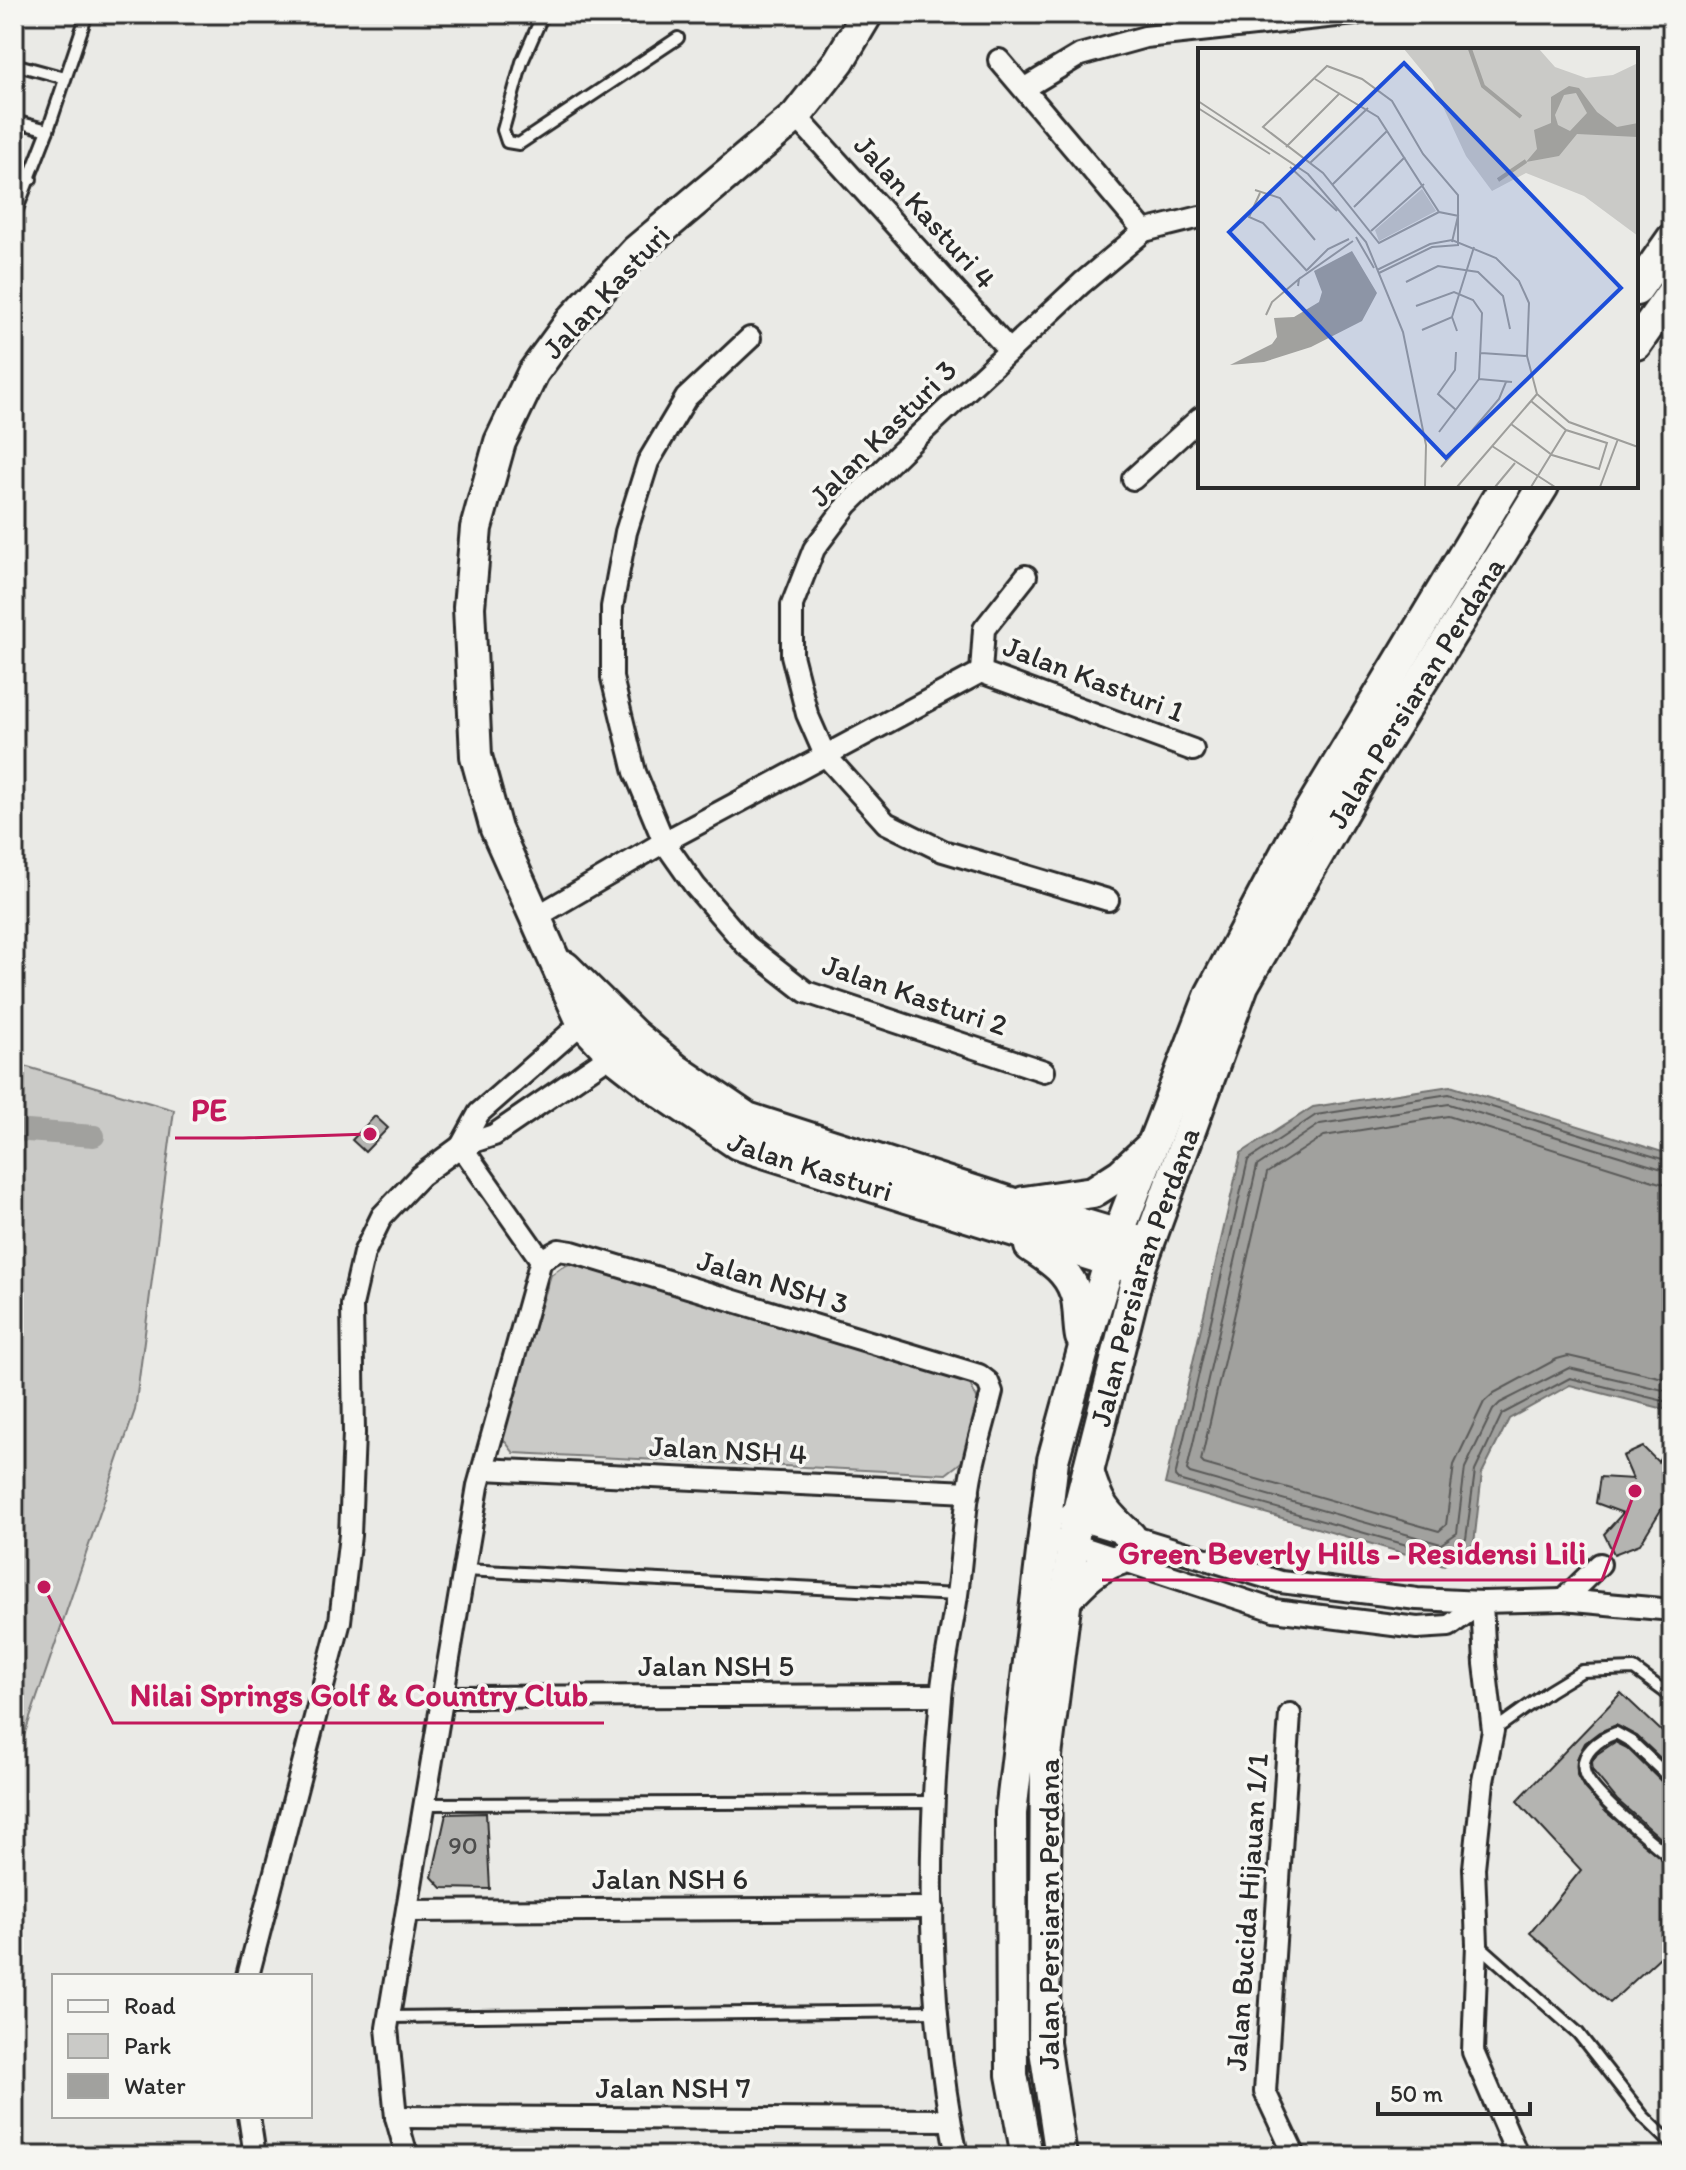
<svg xmlns="http://www.w3.org/2000/svg" width="1686" height="2170" viewBox="0 0 1686 2170" font-family="Itim,sans-serif">
	<style>
		.green { fill: #cacac7; stroke: #7a7a79; stroke-width: 2 }
		.water { fill: #a1a19e; stroke: #727270; stroke-width: 2 }
		.lines { fill: none; stroke-linecap: round; stroke-linejoin: round }
		.shore { stroke: #5a5a59; stroke-width: 2 }
		.canal { stroke: #a1a19e; stroke-width: 22 }
		.building { fill: #b4b4b1; stroke: #2b2b2b; stroke-width: 2 }
		.lane-casing { stroke: #2b2b2b; stroke-width: 16 }
		.street-casing { stroke: #2b2b2b; stroke-width: 26 }
		.secondary-casing { stroke: #2b2b2b; stroke-width: 36 }
		.lane { stroke: #f6f6f2; stroke-width: 10 }
		.street { stroke: #f6f6f2; stroke-width: 20 }
		.secondary { stroke: #f6f6f2; stroke-width: 30 }
		.labels { text-anchor: middle; stroke-width: 7; stroke-linejoin: round; paint-order: stroke }
		.number-label { font-size: 26px; fill: #4d4d4c }
		.street-label { font-size: 30px; fill: #2b2b2b; stroke: #f6f6f2 }
		.inset-river { fill: none; stroke: #a1a19e; stroke-width: 4 }
		.inset-road { fill: none; stroke: #9e9e9b; stroke-width: 2 }
		.view { fill: #1d4ed8; fill-opacity: 0.15; stroke: #1d4ed8; stroke-width: 4 }
		.inset-edge { fill: none; stroke: #2b2b2b; stroke-width: 4 }
		.leader { fill: none; stroke: #c2185b; stroke-width: 3 }
		.callout-dot { fill: #c2185b; stroke: #f6f6f2; stroke-width: 3 }
		.callout-label { font-size: 32px; text-anchor: middle; font-weight: bold; fill: #c2185b; stroke: #f6f6f2; stroke-width: 7; stroke-linejoin: round; paint-order: stroke }
	</style>
	<rect width="100%" height="100%" fill="#eaeae6"/>
	<filter id="ink" filterUnits="userSpaceOnUse"><feTurbulence type="fractalNoise" baseFrequency=".0125" numOctaves="2"/><feDisplacementMap in="SourceGraphic" scale="16" xChannelSelector="R" yChannelSelector="G"/><feConvolveMatrix kernelMatrix="1 2 1 2 8 2 1 2 1" color-interpolation-filters="sRGB"/></filter>
	<g filter="url(#ink)">
		<g class="green">
			<path d="M14,1063L174,1110L135,1410L14,1765Z"/>
			<path d="M574,1262L968,1380L980,1405L968,1457L946,1474L514,1453L500,1435L551,1275L562,1267Z"/>
		</g>
		<path class="water" d="M1450,1086L1672,1155V1411L1570,1385L1509,1419L1482,1473L1474,1544L1444,1565L1165,1484L1241,1153L1313,1107Z"/>
		<g class="lines">
			<g class="shore">
				<path d="M1672,1162L1449,1094L1316,1115L1248,1160L1175,1477L1178,1480L1442,1555L1466,1539L1475,1471L1502,1414L1570,1378L1672,1403"/>
				<path d="M1672,1172L1449,1104L1320,1124L1257,1166L1187,1470L1190,1473L1441,1544L1457,1533L1465,1468L1493,1410L1500,1403L1569,1368L1672,1392"/>
				<path d="M1672,1184L1660,1183L1448,1116L1324,1136L1267,1173L1201,1461L1204,1464L1439,1531L1446,1525L1454,1465L1484,1402L1494,1393L1557,1359L1568,1356L1672,1380"/>
			</g>
			<path class="canal" d="M14,1130L94,1136"/>
		</g>
		<g class="building">
			<path d="M375,1116L388,1128L365,1152L352,1140Z"/>
			<path d="M1672,1438V1492L1640,1544L1614,1554L1604,1534L1623,1513L1596,1503L1600,1477L1633,1479L1623,1456L1643,1447L1658,1462Z"/>
			<path d="M1621,1693L1672,1741V1769L1637,1736L1616,1725L1599,1732L1585,1743L1577,1759V1775L1584,1788L1606,1812L1672,1867V1946L1610,2003L1530,1933L1581,1870L1517,1801Z"/>
			<path d="M1615,1742L1627,1748L1666,1786L1672,1788V1848L1617,1800L1593,1771L1592,1762L1597,1754Z"/>
			<path d="M486,1813L490,1889L442,1888L432,1877L446,1814Z"/>
		</g>
		<g class="lines">
			<defs>
				<g id="lane">
					<path d="M543,14L522,62L503,130L507,142L519,144L678,38"/>
					<path d="M14,64L65,78"/>
					<path d="M14,121L48,130"/>
					<path d="M14,174L31,179"/>
					<path d="M14,217L48,130L87,14"/>
					<path d="M464,1570L957,1595"/>
					<path d="M1493,1731L1549,1691L1582,1671L1634,1669L1672,1697"/>
					<path d="M1672,1780L1632,1742L1616,1733C1599,1739 1578,1754 1585,1774C1593,1796 1653,1842 1672,1859"/>
					<path d="M425,1804L936,1802"/>
					<path d="M1479,1945L1578,2033L1643,2116L1672,2144"/>
					<path d="M389,2017L935,2011"/>
				</g>
				<g id="street">
					<path d="M999,60L1144,231"/>
					<path d="M1025,88L1080,55L1145,37L1355,14"/>
					<path d="M796,116L1009,350"/>
					<path d="M750,338L686,398L648,462L626,532L612,607V678L635,772L664,842L695,886L746,945L806,992L1044,1071"/>
					<path d="M1133,479L1200,418"/>
					<path d="M1026,576L984,629L981,672L1193,750"/>
					<path d="M1108,900L943,851L886,823L825,755L807,714L792,655V605L814,549L848,504L902,451L1082,283L1144,231L1200,217"/>
					<path d="M536,917L664,842L981,672"/>
					<path d="M461,1146L479,1113L592,1014"/>
					<path d="M541,1260L559,1250L572,1252L979,1375L988,1382L992,1392C985,1421 975,1451 970,1481C964,1518 962,1557 957,1595C952,1629 944,1663 941,1697C927,1849 926,2006 957,2156"/>
					<path d="M483,1469L969,1492"/>
					<path d="M1066,1516L1281,1582L1417,1599L1482,1602L1563,1600"/>
					<path d="M1061,1540L1274,1610L1417,1628L1449,1626L1482,1602"/>
					<path d="M1600,1564L1563,1600L1672,1610"/>
					<path d="M1482,1602L1485,1664L1493,1731L1483,1781L1474,1868L1477,1944L1473,2052L1514,2147L1511,2156"/>
					<path d="M443,1697L941,1695"/>
					<path d="M1290,1714L1265,2092L1295,2156"/>
					<path d="M407,1911L933,1908"/>
					<path d="M248,1976L340,1621L350,1535L354,1433L352,1305L364,1253L382,1216L420,1176L461,1146L494,1135L621,1048"/>
					<path d="M249,2116L255,2156"/>
					<path d="M396,2117L949,2120"/>
					<path d="M407,2156L396,2117L387,2028L478,1486L541,1260L461,1146"/>
				</g>
				<g id="secondary">
					<path id="s1" d="M867,14L839,61L796,116L636,251L571,321L533,373L500,442L476,528L469,607L476,756L496,829L582,1022L613,1055L658,1090L738,1144L1139,1270"/>
					<path d="M1636,290L1672,239"/>
					<path d="M1636,344L1672,293"/>
					<path d="M565,967L634,1035L678,1071L747,1118L1014,1204L1135,1240"/>
					<path d="M1024,1202L1093,1192L1121,1174L1148,1149"/>
					<path d="M1030,1246C1049,1259 1067,1269 1075,1292C1080,1304 1078,1323 1081,1337"/>
					<path d="M1088,1471C1097,1504 1105,1514 1130,1536"/>
					<path d="M1065,1600C1082,1582 1096,1566 1121,1559"/>
					<path d="M1027,2156L1012,2075L1011,1813L1053,1460L1084,1347L1118,1234L1211,994L1297,832L1505,486"/>
					<path id="s2" d="M1061,2156L1044,2043L1046,1756L1076,1519L1139,1270L1243,985L1362,778L1543,486"/>
				</g>
			</defs>
			<use href="#lane" class="lane-casing"/>
			<use href="#street" class="street-casing"/>
			<use href="#secondary" class="secondary-casing"/>
			<use href="#lane" class="lane"/>
			<use href="#street" class="street"/>
			<use href="#secondary" class="secondary"/>
		</g>
	</g>
	<g class="labels">
		<g class="number-label">
			<text x="463" y="1854">90</text>
		</g>
		<g class="street-label">
			<text transform="translate(925 212) rotate(48)" y="10">Jalan Kasturi 4</text>
			<text transform="translate(606 292) rotate(-47)" y="10">Jalan Kasturi</text>
			<text transform="translate(883 433) rotate(-45)" y="10">Jalan Kasturi 3</text>
			<text transform="translate(1094 679) rotate(21)" y="10">Jalan Kasturi 1</text>
			<text dy="10" stroke="none"><textPath href="#s2" startOffset="1540">Jalan Persiaran Perdana</textPath></text>
			<text transform="translate(915 995) rotate(19)" y="10">Jalan Kasturi 2</text>
			<text dy="10" stroke="none"><textPath href="#s1" startOffset="1450">Jalan Kasturi</textPath></text>
			<text dy="10" stroke="none"><textPath href="#s2" startOffset="892">Jalan Persiaran Perdana</textPath></text>
			<text transform="translate(773 1282) rotate(17)" y="10">Jalan NSH 3</text>
			<text transform="translate(728 1450) rotate(3)" y="10">Jalan NSH 4</text>
			<text x="716" y="1676">Jalan NSH 5</text>
			<text x="670" y="1889">Jalan NSH 6</text>
			<text transform="translate(1247 1912) rotate(-86)" y="10">Jalan Bucida Hijauan 1/1</text>
			<text transform="translate(1049 1914) rotate(-90)" y="10">Jalan Persiaran Perdana</text>
			<text x="673" y="2098">Jalan NSH 7</text>
		</g>
	</g>
	<g transform="translate(1198 48)">
		<rect width="440" height="440" fill="#eaeae6"/>
		<path d="M206,1H341L357,19L388,30L415,27L440,15V188L386,148L328,125L294,143L268,108L234,35ZM224,141L238,163L181,193L177,182Z" fill="#cacac7"/>
		<path d="M371,38L381,40L399,64L419,79L440,75V89L379,86L361,108L328,114L339,101L336,82L353,75V49ZM378,45L389,65L372,83L360,77L357,67L366,47ZM154,203L179,245L164,273L113,299L66,314L32,317L74,296L79,289L76,270L96,269L121,254L124,244L116,223Z" fill="#a1a19e" fill-rule="evenodd"/>
		<path class="inset-river" d="M272,1L285,38L323,69M300,132L328,113"/>
		<path class="inset-road" d="M117,31L180,69L241,164L261,168M0,53L110,126L168,194L205,284L228,397L227,439M0,60L72,106M88,99L142,45M112,115L170,60M92,119L139,163M135,136L189,83M57,142L82,150L117,192M62,145L51,169L65,175L109,223M156,159L207,109M241,164L181,195L125,125L65,79L129,18L164,31L194,53L225,106L260,147V197M173,183L226,136M158,189L176,220M254,194L260,168M109,222L130,201L151,191M179,222L232,196L254,192L298,210L321,233L331,255L329,308L339,346L371,374L440,399M181,225L234,199L261,197M101,231L155,193M208,234L240,218L280,224L305,248L312,281M218,258L256,244L275,252L284,265L281,331L241,384M68,267L74,254L101,231L100,238M254,269L276,199M224,282L254,269L259,283M258,304L257,322L240,346L258,362M283,305L329,308M281,331L314,334M313,376L354,407L401,421L409,395L368,382L333,353M294,398L357,439M243,419L301,351L308,334M259,439L339,346M297,439L317,415M333,439L368,382M402,439L420,391"/>
		<path class="view" d="M206,15L423,240L248,410L31,184Z"/>
		<rect width="440" height="440" class="inset-edge"/>
	</g>
	<path class="leader" d="M370 1134L243 1138H175M1635 1491L1602 1580H1102M44 1587L113 1723H604"/>
	<g class="callout-dot">
		<circle cx="370" cy="1134" r="8"/>
		<circle cx="1635" cy="1491" r="8"/>
		<circle cx="44" cy="1587" r="8"/>
	</g>
	<g class="callout-label">
		<text x="209" y="1121">PE</text>
		<text x="1352" y="1564">Green Beverly Hills - Residensi Lili</text>
		<text x="359" y="1706">Nilai Springs Golf &amp; Country Club</text>
	</g>
	<rect width="1686" height="2170" fill="none" stroke="#f6f6f2" stroke-width="48"/>
	<rect x="24" y="24" width="1638" height="2122" fill="none" stroke="#2b2b2b" stroke-width="3" filter="url(#ink)"/>
	<rect x="52" y="1974" width="260" height="144" fill="#f6f6f2" stroke="#a5a5a2" stroke-width="2"/>
	<rect x="68" y="2000" width="40" height="12" fill="#f6f6f2" stroke="#a5a5a2" stroke-width="2"/>
	<text x="124" y="2014" font-size="24" fill="#2b2b2b">Road</text>
	<rect x="68" y="2034" width="40" height="24" fill="#cacac7" stroke="#a5a5a2" stroke-width="2"/>
	<text x="124" y="2054" font-size="24" fill="#2b2b2b">Park</text>
	<rect x="68" y="2074" width="40" height="24" fill="#a1a19e" stroke="#a5a5a2" stroke-width="2"/>
	<text x="124" y="2094" font-size="24" fill="#2b2b2b">Water</text>
	<path d="M1378 2102v12h152v-12" fill="none" stroke="#2b2b2b" stroke-width="4"/>
	<text x="1390" y="2102" font-size="24" fill="#2b2b2b" stroke="#f6f6f2" stroke-width="6" paint-order="stroke">50 m</text>
</svg>
